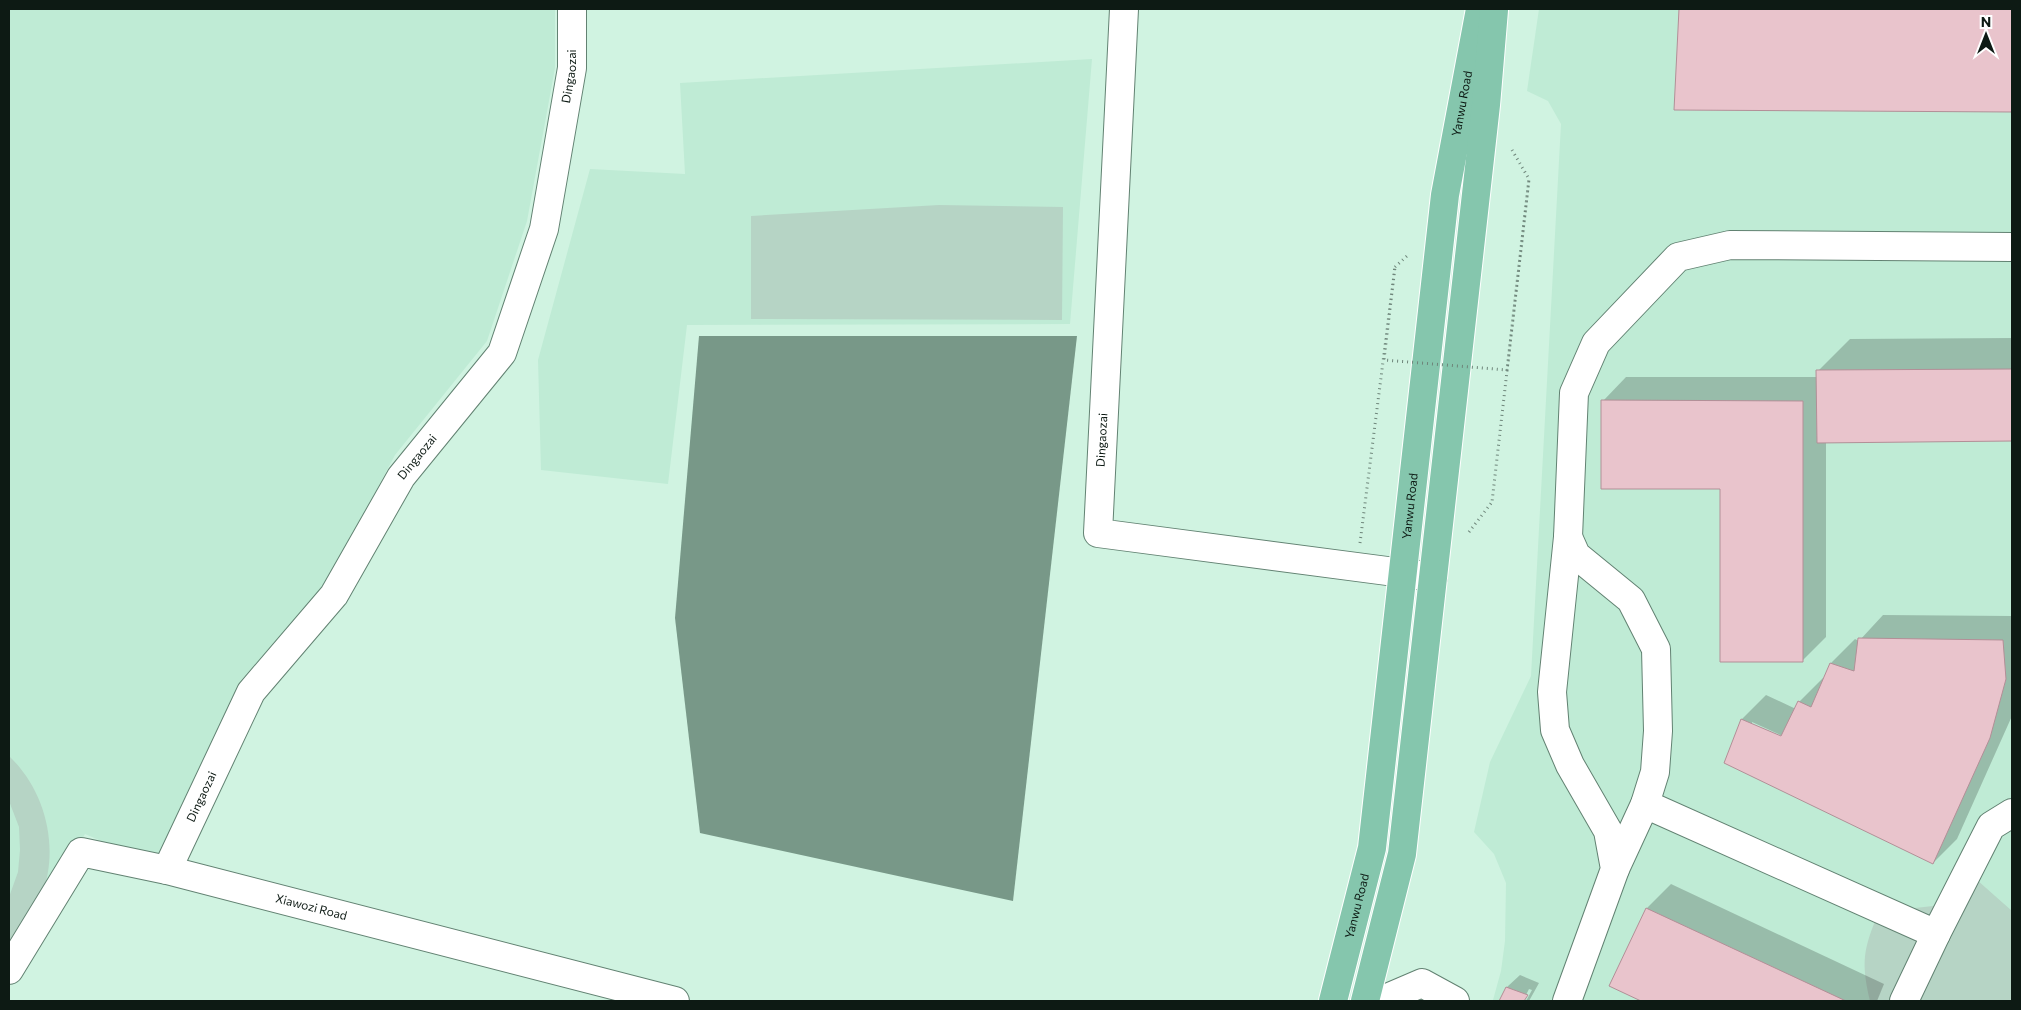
<svg xmlns="http://www.w3.org/2000/svg" width="2021" height="1010" viewBox="0 0 2021 1010" font-family="Commissioner,sans-serif">
	<style>
		.built { fill: #bfebd5 }
		.green { fill: #b6d4c5 }
		.water { fill: #789888 }
		.shadow { fill: #0003; fill-rule: evenodd }
		.building { fill: #e9c4cc; stroke: #b28f97 }
		.lines { fill: none; stroke-linecap: round; stroke-linejoin: round }
		.minor-casing { stroke: #628272; stroke-width: 30 }
		.major-casing { stroke: #fff; stroke-width: 30 }
		.path { stroke: #6e857a; stroke-width: 3; stroke-dasharray: 1 4; stroke-linecap: butt }
		.minor { stroke: #fff; stroke-width: 28 }
		.major { stroke: #85c6ad; stroke-width: 28 }
		.path-bridge { stroke: #6e857a; stroke-width: 3; stroke-dasharray: 1 4; stroke-linecap: butt }
		.labels { text-anchor: middle; stroke-width: 5; stroke-linejoin: round; paint-order: stroke }
		.street-label { font-size: 12px; fill: #0d1a14; stroke: #fff }
	</style>
	<rect width="100%" height="100%" fill="#d0f3e1"/>
	<g class="built">
		<path d="M9,9H555V68L527,221L487,341L395,455L324,588L241,680L175,845L150,862L85,834L9,959Z"/>
		<path d="M1539,9H2012V1001L1493,1000L1501,971L1505,941L1506,883L1494,854L1474,832L1490,762L1531,676L1561,124L1548,101L1527,91Z"/>
		<path d="M1092,59L1070,324L687,325L668,484L541,470L538,360L590,169L685,174L680,83Z"/>
	</g>
	<g class="green">
		<path d="M939,205L1063,207L1062,320L751,319V216Z"/>
		<path d="M9,756C45,790 60,847 42,894C34,915 20,935 9,955V897L18,872L20,850L19,827L9,801Z"/>
		<path d="M1977,880L2012,911V1001H1870C1861,962 1863,949 1879,912L1942,905Z"/>
	</g>
	<path class="water" d="M699,336H1077L1013,901L700,833L675,618Z"/>
	<g class="shadow">
		<path d="M1680,9H2012V111L1675,109Z"/>
		<path d="M2012,338V440L1826,441V637L1802,661L1721,488L1603,401L1626,377H1818V371L1850,339Z"/>
		<path d="M1883,615L2012,616V716L1957,839L1933,863L1725,762L1742,719L1766,695L1796,709L1799,702L1823,678H1824L1831,663L1855,639L1859,641ZM1752,722L1787,738L1786,740L1752,725Z"/>
		<path d="M1671,884L1884,984L1877,1001H1644L1611,985L1647,908Z"/>
		<path d="M1520,975L1539,983L1529,1001H1526L1532,990L1529,989L1523,1001H1500L1507,987Z"/>
	</g>
	<g class="building">
		<path d="M1679,9H2012V112L1674,110Z"/>
		<path d="M2012,369V441L1817,443L1816,370Z"/>
		<path d="M1601,400L1803,401V662H1720V489H1601Z"/>
		<path d="M1858,638L2003,640L2006,679L1990,738L1933,864L1724,763L1741,719L1781,736L1798,701L1811,707L1830,663L1854,671Z"/>
		<path d="M1646,908L1846,1001H1641L1609,986Z"/>
		<path d="M1506,987L1528,995L1524,1001H1499Z"/>
	</g>
	<g class="lines">
		<defs>
			<g id="minor">
				<path d="M1124,9L1098,533L1433,577"/>
				<path d="M1568,537L1576,555L1631,600L1656,649L1658,731L1655,772L1645,804L1615,869"/>
				<path d="M1645,804L1936,934L1991,826L2012,813"/>
				<path id="s1" d="M167,870L251,692L334,595L401,477L502,353L544,229L572,68V9"/>
				<path id="s2" d="M9,970L81,852L167,870L675,1001"/>
				<path d="M1380,1001L1422,983L1455,1001"/>
				<path d="M1567,1001L1615,869L1608,831L1570,765L1555,730L1552,692L1568,537L1574,393L1596,343L1678,257L1730,245L2012,247"/>
				<path d="M1904,1001L1936,934"/>
			</g>
			<g id="major">
				<path id="s3" d="M1333,1001L1372,848L1445,195L1480,9"/>
				<path d="M1365,1001L1402,854L1486,105L1494,10"/>
			</g>
		</defs>
		<use href="#minor" class="minor-casing"/>
		<use href="#major" class="major-casing"/>
		<g class="path">
			<path d="M1512,150L1529,179"/>
			<path d="M1395,267L1408,255"/>
			<path d="M1469,532L1492,502"/>
		</g>
		<use href="#minor" class="minor"/>
		<use href="#major" class="major"/>
		<path class="path-bridge" d="M1360,543L1395,267L1384,360L1507,370L1529,179L1492,502"/>
	</g>
	<g class="labels">
		<g class="street-label">
			<text dy="4" stroke="none"><textPath href="#s1" startOffset="906">Dingaozai</textPath></text>
			<text dy="4" stroke="none"><textPath href="#s3" startOffset="908">Yanwu Road</textPath></text>
			<text transform="translate(1102 440) rotate(-87)" y="4">Dingaozai</text>
			<text dy="4" stroke="none"><textPath href="#s1" startOffset="486">Dingaozai</textPath></text>
			<text dy="4" stroke="none"><textPath href="#s3" startOffset="502">Yanwu Road</textPath></text>
			<text dy="4" stroke="none"><textPath href="#s1" startOffset="81">Dingaozai</textPath></text>
			<text dy="4" stroke="none"><textPath href="#s3" startOffset="98">Yanwu Road</textPath></text>
			<text dy="4" stroke="none"><textPath href="#s2" startOffset="375">Xiawozi Road</textPath></text>
		</g>
	</g>
	<rect width="2021" height="1010" fill="none" stroke="#0d1a14" stroke-width="20"/>
	<g transform="translate(1986 35)" stroke="#ffffff" stroke-width="4" paint-order="stroke">
	<path d="M0-4L9 19L0 12L-9 19Z" fill="#0d1a14"/>
	<text y="-8" font-size="14" font-weight="bold" text-anchor="middle" fill="#0d1a14">N</text>
	</g>
</svg>
